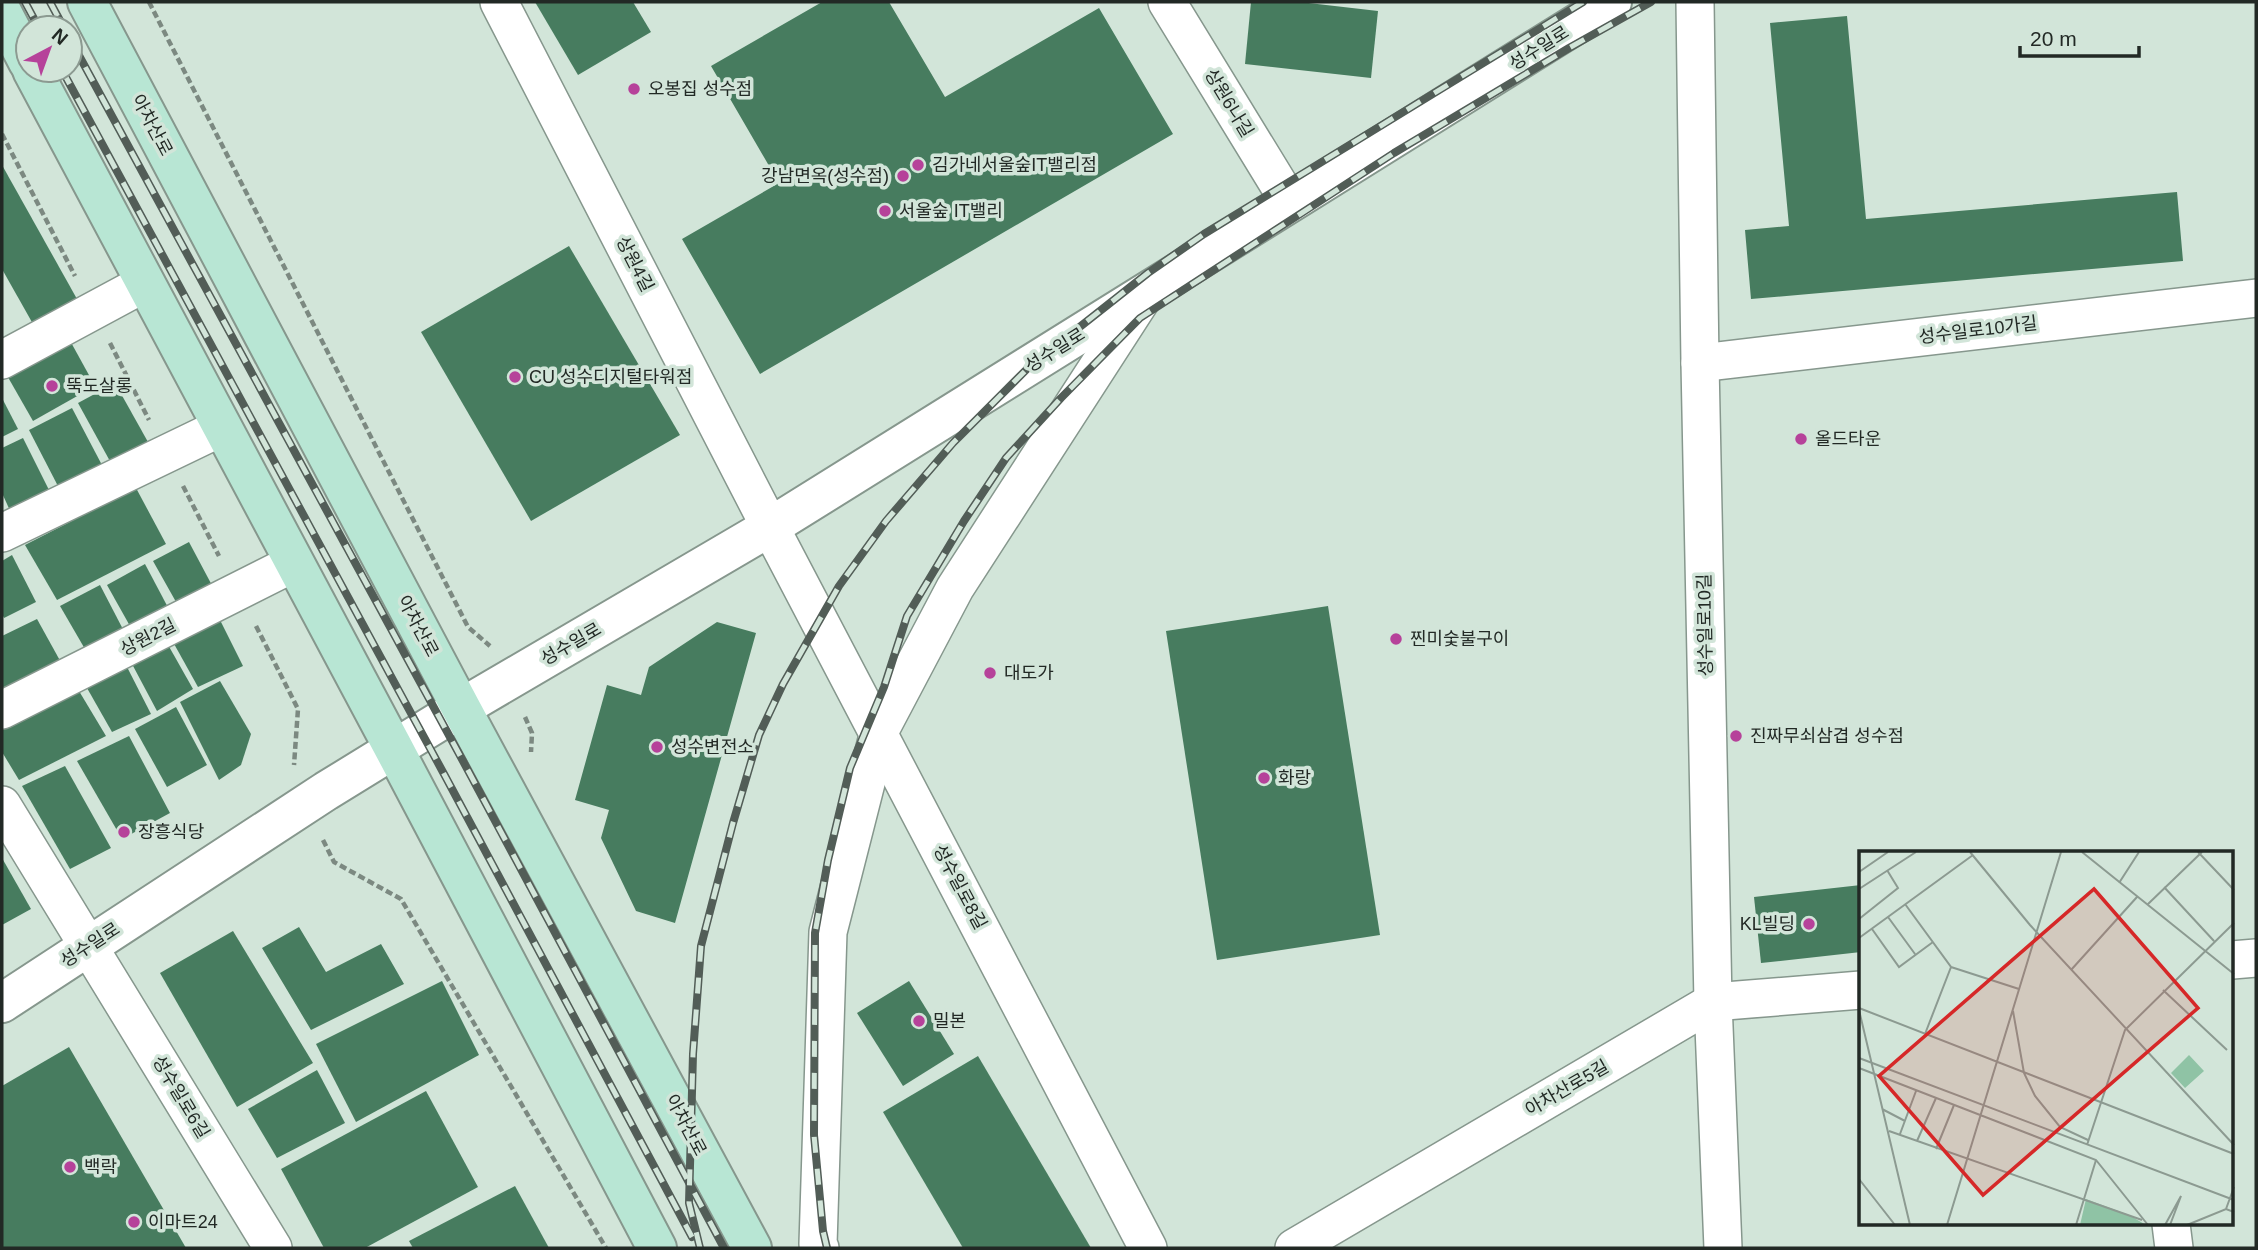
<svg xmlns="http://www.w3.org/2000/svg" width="2258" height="1250" viewBox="0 0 2258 1250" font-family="Helvetica,'Noto Sans KR',sans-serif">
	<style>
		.building { fill: #477c5f }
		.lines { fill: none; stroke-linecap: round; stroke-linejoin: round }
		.minor-casing { stroke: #86978d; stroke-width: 40 }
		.tertiary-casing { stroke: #86978d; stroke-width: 42 }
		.secondary-casing { stroke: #86978d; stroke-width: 42 }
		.path { stroke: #7c8981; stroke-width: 4.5; stroke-dasharray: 7 3.5; stroke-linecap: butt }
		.minor { stroke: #fff; stroke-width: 37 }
		.tertiary { stroke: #fff; stroke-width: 38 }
		.secondary { stroke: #b8e6d4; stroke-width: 38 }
		.rail-casing { stroke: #525d57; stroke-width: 8 }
		.rail { stroke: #d2e5d9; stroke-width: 5; stroke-dasharray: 16; stroke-linecap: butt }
		.poi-dot { fill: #b6429a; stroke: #d2e5d9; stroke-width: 2.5 }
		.labels { text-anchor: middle; stroke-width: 7; stroke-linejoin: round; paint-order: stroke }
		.street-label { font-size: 18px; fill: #222925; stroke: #d2e5d9 }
		.poi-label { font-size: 18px; fill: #222925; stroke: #d2e5d9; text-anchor: start }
		.inset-road { fill: none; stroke: #8c9a91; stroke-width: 2 }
		.view { fill: #d62828; fill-opacity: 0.15; stroke: #d62828; stroke-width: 3.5 }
		.inset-edge { fill: none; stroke: #222925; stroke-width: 3.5 }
	</style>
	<rect width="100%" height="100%" fill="#d2e5d9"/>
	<g class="building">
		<path d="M535,2H633L651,32L578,75Z"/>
		<path d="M822,2H889L945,97L1099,8L1173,134L760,374L682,239L779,183L711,66Z"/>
		<path d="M1251,2H1300L1378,11L1371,78L1245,64Z"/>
		<path d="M1847,16L1866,219L2177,192L2183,261L1751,299L1745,230L1789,226L1770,23Z"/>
		<path d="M2,165L77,299L33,324L2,269Z"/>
		<path d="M569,246L680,435L531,521L421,332Z"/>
		<path d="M68,337L95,386L33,421L5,372Z"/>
		<path d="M115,383L148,442L111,463L78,403Z"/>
		<path d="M2,398L18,429L2,437Z"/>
		<path d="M72,408L103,467L60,490L29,430Z"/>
		<path d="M23,438L52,496L12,515L2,493V448Z"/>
		<path d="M136,488L166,544L57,600L25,545Z"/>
		<path d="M189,542L215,591L180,609L153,561Z"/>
		<path d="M12,555L36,602L4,618L2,614V561Z"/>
		<path d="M145,564L172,615L135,635L107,585Z"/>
		<path d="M100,585L127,637L89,656L60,606Z"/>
		<path d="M1328,606L1380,935L1217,960L1166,631Z"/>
		<path d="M219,618L243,666L198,687L173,642Z"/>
		<path d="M37,619L63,666L2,698V636Z"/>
		<path d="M717,622L756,633L675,923L636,911L601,838L609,810L575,800L607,685L641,695L649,667Z"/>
		<path d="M167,643L193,689L157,711L132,664Z"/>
		<path d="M127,667L151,714L112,732L87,688Z"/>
		<path d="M220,681L251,734L241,765L219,780L180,702Z"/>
		<path d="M79,691L106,736L19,780L2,752V730Z"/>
		<path d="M176,707L207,765L167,787L135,729Z"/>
		<path d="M129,736L170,813L122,839L77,761Z"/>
		<path d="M65,766L111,848L70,869L22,786Z"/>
		<path d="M2,858L31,909L2,925Z"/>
		<path d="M1861,885V952L1761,963L1754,897Z"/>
		<path d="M299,927L326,972L381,944L404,984L311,1030L262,948Z"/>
		<path d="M233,931L313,1063L237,1107L160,973Z"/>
		<path d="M442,981L479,1055L356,1122L316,1044Z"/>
		<path d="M909,981L954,1054L903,1086L857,1013Z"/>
		<path d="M69,1047L186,1248H2V1086Z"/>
		<path d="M978,1056L1091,1248H963L883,1112Z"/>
		<path d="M317,1070L345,1123L277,1158L248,1109Z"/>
		<path d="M426,1091L478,1187L365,1248H324L281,1169Z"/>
		<path d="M515,1186L549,1248H413L409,1241Z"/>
	</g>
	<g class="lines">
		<defs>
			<g id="minor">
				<path d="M499,2L770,527L1148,1248"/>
				<path d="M1167,2L1290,203"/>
				<path d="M1695,2L1700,363L1713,1002L1723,1248"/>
				<path d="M2,360L145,283"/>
				<path d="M1700,363L2256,298"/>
				<path d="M2,533L222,427"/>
				<path d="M2,710L294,563"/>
				<path d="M2,805L273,1248"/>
				<path d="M2232,960L2256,958"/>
				<path d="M2171,1224L2174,1248"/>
				<path d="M820,1248L818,1244L828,932L879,732L955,588L1145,294"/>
				<path d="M1294,1248L1713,1002L1861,990"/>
			</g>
			<path id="tertiary" d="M2,1003L326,791L461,708L770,527L1612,2"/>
			<g id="secondary">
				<path d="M87,2L461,708L752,1248"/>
				<path d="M2,12L28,62"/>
				<path d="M32,70L394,749L657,1248"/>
			</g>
		</defs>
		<use href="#minor" class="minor-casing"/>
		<use href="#tertiary" class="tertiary-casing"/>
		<use href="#secondary" class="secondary-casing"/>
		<g class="path">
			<path d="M149,2L468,627L490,646"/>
			<path d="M2,134L75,276"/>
			<path d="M110,343L149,420"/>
			<path d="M183,486L219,556"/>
			<path d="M256,626L298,709L294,765"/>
			<path d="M525,717L532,733L531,752"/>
			<path d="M323,840L334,862L401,899L606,1248"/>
		</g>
		<use href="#minor" class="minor"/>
		<use href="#tertiary" class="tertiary"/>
		<use href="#secondary" class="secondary"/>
		<defs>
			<g id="rail">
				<path d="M25,2L39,28"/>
				<path d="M50,2L64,28"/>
				<path d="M70,39L463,761L724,1248"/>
				<path d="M62,70L444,774L692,1237"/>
				<path d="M700,1248L689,1203L693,1054L701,946L733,823L759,735L783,684L839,586L886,521L953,443L1029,367L1148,273L1204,234L1583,2"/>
				<path d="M827,1248L823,1231L814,1135L815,933L828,860L850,768L884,687L907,616L964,521L1006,458L1061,398L1140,318L1394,153L1569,48L1651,2"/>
			</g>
		</defs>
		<use href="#rail" class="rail-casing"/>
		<use href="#rail" class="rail"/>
	</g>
	<g class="poi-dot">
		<circle cx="634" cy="89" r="7"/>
		<circle cx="918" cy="165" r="7"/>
		<circle cx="903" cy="176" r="7"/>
		<circle cx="885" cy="211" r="7"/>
		<circle cx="515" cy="377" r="7"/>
		<circle cx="52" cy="386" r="7"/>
		<circle cx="1801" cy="439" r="7"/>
		<circle cx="1396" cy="639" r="7"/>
		<circle cx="990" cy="673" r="7"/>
		<circle cx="1736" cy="736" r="7"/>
		<circle cx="657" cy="747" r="7"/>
		<circle cx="1264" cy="778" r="7"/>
		<circle cx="124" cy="832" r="7"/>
		<circle cx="1809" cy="924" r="7"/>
		<circle cx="919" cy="1021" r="7"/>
		<circle cx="70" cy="1167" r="7"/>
		<circle cx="134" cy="1222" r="7"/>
	</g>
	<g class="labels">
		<g class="street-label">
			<text transform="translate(1539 48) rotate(-32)" y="6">성수일로</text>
			<text transform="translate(1229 103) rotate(59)" y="6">상원6나길</text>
			<text transform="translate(152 125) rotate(62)" y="6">아차산로</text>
			<text transform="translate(635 264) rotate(63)" y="6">상원4길</text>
			<text transform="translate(1978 330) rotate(-7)" y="6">성수일로10가길</text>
			<text transform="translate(1055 350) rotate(-32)" y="6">성수일로</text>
			<text transform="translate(1705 625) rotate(-91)" y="6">성수일로10길</text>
			<text transform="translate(418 626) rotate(62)" y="6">아차산로</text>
			<text transform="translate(148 637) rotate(-27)" y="6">상원2길</text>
			<text transform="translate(571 644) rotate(-30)" y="6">성수일로</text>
			<text transform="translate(960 887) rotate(62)" y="6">성수일로8길</text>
			<text transform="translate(90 945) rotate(-33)" y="6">성수일로</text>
			<text transform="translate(1567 1088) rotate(-30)" y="6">아차산로5길</text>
			<text transform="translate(181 1097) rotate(59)" y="6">성수일로6길</text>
			<text transform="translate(686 1125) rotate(62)" y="6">아차산로</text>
		</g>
		<g class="poi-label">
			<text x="648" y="95">오봉집 성수점</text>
			<text x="932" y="171">김가네서울숲IT밸리점</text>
			<text x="889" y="182" text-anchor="end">강남면옥(성수점)</text>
			<text x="899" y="217">서울숲 IT밸리</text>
			<text x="529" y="383">CU 성수디지털타워점</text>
			<text x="66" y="392">뚝도살롱</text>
			<text x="1815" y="445">올드타운</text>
			<text x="1410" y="645">찐미숯불구이</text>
			<text x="1004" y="679">대도가</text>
			<text x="1750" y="742">진짜무쇠삼겹 성수점</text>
			<text x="671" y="753">성수변전소</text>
			<text x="1278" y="784">화랑</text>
			<text x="138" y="838">장흥식당</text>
			<text x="1795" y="930" text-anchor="end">KL빌딩</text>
			<text x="933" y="1027">밀본</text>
			<text x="84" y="1173">백락</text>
			<text x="148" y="1228">이마트24</text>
		</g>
	</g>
	<g transform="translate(1859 851)">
		<rect width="374" height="374" fill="#d2e5d9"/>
		<path d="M330,204L345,220L326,237L312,222ZM227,348L270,364L287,374H221Z" fill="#8fc3a5"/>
		<path class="inset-road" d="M111,1L171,74L375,294M223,1L375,123M339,1L375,39M0,21L29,1M260,32L280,1M305,36L355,90M0,38L57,1M46,53L92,116L66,183M288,54L343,1M29,66L56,103M0,68L39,37L28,19M13,78L40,116L74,91M0,87L114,4M92,116L160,138M212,119L278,46M304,139L368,199M0,157L375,303M0,159L51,374M154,160L165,222L176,245L201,276L229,289M0,207L375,349M0,217L237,309L289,374M23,258L46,270M30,280L283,369M41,283L57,240M58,290L77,247M228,294L266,179L375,72M77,298L95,254M0,328L36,374M367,358L375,336M88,374L202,1M217,374L237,309M306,374L322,345L311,374M328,374L367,358L375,361"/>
		<path class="view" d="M235,38L339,157L124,344L20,225Z"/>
		<rect width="374" height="374" class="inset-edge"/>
	</g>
	<rect width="2258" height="1250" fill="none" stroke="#222925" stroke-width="7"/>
	<g transform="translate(49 49) rotate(41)"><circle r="33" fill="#d2e5d9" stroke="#8c9a91" stroke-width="2"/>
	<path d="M0-5L12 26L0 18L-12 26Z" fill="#b6429a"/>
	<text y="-10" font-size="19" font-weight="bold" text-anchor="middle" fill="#222925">N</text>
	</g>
	<path d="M2020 46v10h119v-10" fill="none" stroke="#222925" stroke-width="3.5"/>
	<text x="2030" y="46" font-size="21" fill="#222925" stroke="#d2e5d9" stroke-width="5" paint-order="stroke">20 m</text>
</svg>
